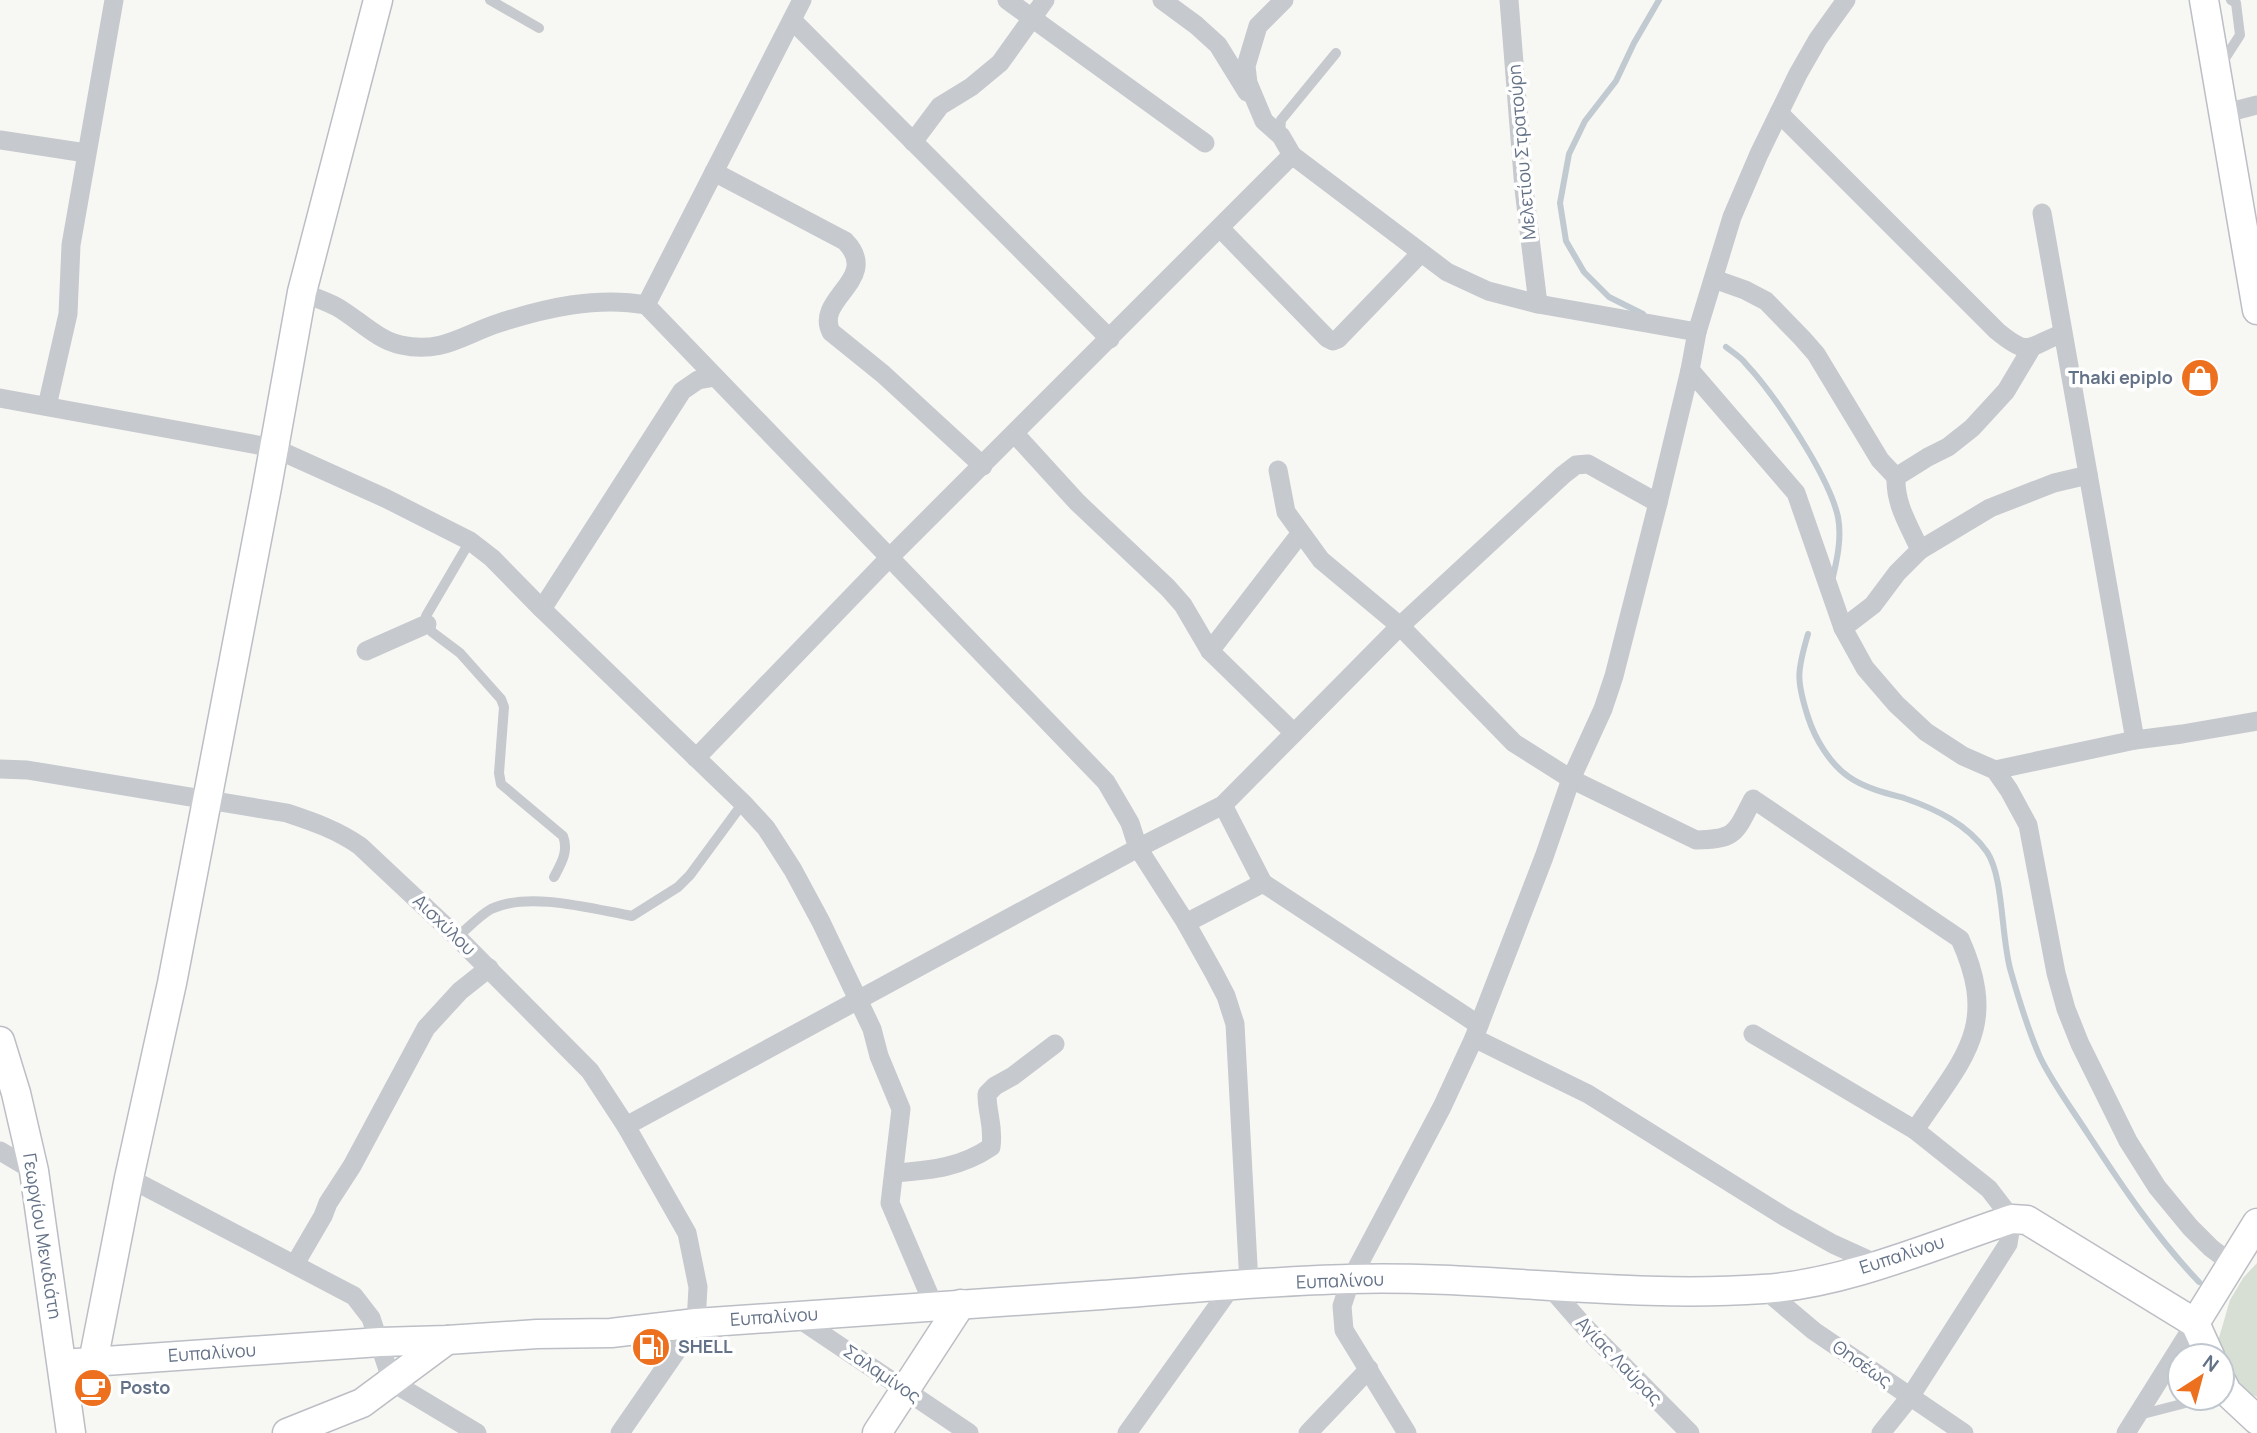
<svg xmlns="http://www.w3.org/2000/svg" width="2257" height="1433" viewBox="0 0 2257 1433" font-family="Manrope,sans-serif">
	<style>
		.green { fill: #d7dfd5 }
		.lines { fill: none; stroke-linecap: round; stroke-linejoin: round }
		.stream { stroke: #c1cad0; stroke-width: 6 }
		.secondary-casing { stroke: #bbbec4; stroke-width: 31 }
		.lane { stroke: #c6c9cd; stroke-width: 10 }
		.street { stroke: #c6c9cd; stroke-width: 19 }
		.secondary { stroke: #fff; stroke-width: 28 }
		.labels { text-anchor: middle; stroke-width: 7; stroke-linejoin: round; paint-order: stroke }
		.street-label { font-size: 18px; fill: #647287; stroke: #fff }
		.poi-label { font-size: 18px; font-weight: bold; fill: #647287; stroke: #fff; text-anchor: start }
	</style>
	<rect width="100%" height="100%" fill="#f7f7f4"/>
	<path class="green" d="M2257,1263V1397L2231,1385L2222,1368V1356L2218,1341L2230,1300L2243,1278Z"/>
	<g class="lines">
		<g class="stream">
			<path d="M1643,314L1609,297L1584,272L1566,241L1560,203L1569,154L1585,121L1616,81L1634,43L1659,0"/>
			<path d="M1726,347C1732,352 1741,357 1746,364C1775,395 1829,476 1838,517C1842,538 1837,560 1832,581"/>
			<path d="M1808,634C1797,671 1796,680 1808,717C1815,739 1830,764 1849,777C1865,788 1885,793 1904,798C1936,809 1967,824 1987,852C2004,877 2001,940 2011,972C2019,1000 2028,1030 2040,1057C2053,1084 2072,1109 2088,1134C2122,1186 2156,1237 2199,1282"/>
		</g>
		<defs>
			<g id="secondary">
				<path d="M2204,0L2257,310"/>
				<path d="M0,1041L16,1093L34,1171L71,1433"/>
				<path d="M2195,1323L2257,1223"/>
				<path d="M2195,1323L2210,1356"/>
				<path d="M93,1362L129,1178L172,983L267,487L302,292L378,0"/>
				<path d="M62,1364L380,1342L447,1340L537,1334L611,1333L696,1323C832,1314 967,1304 1102,1295C1184,1289 1267,1281 1349,1279C1487,1275 1625,1299 1763,1289C1845,1284 1934,1245 2012,1219L2027,1220L2195,1323"/>
				<path d="M2222,1382L2227,1392L2257,1420"/>
				<path d="M287,1433L362,1403L447,1340"/>
				<path d="M877,1433L961,1304"/>
			</g>
		</defs>
		<use href="#secondary" class="secondary-casing"/>
		<g class="lane">
			<path d="M490,0L539,28"/>
			<path d="M2220,66L2240,35L2236,3L2231,0"/>
			<path d="M1280,134L1281,120L1336,53"/>
			<path d="M470,541L426,616L427,624L432,632L460,653L501,699L504,707L499,773L501,784L563,836C569,851 561,864 554,877"/>
			<path d="M457,937C468,928 479,916 491,909C529,891 593,909 632,916L678,887L690,875L743,803"/>
			<path d="M2139,1415L2205,1398"/>
		</g>
		<g class="street">
			<path d="M1007,0L1205,143"/>
			<path d="M1162,0L1196,25L1218,45L1247,92"/>
			<path d="M1509,0L1524,189L1538,304"/>
			<path d="M792,20L1110,339"/>
			<path d="M1779,113L1997,331C2030,358 2027,347 2061,334"/>
			<path d="M2222,114L2257,105"/>
			<path d="M0,140L86,153"/>
			<path d="M913,142L940,106L971,87L1000,63L1045,0"/>
			<path d="M1292,155L1447,272L1488,291L1538,304L1697,332"/>
			<path d="M714,172L845,241C882,279 814,298 831,332L883,374L983,466"/>
			<path d="M2042,213L2135,740"/>
			<path d="M1220,228L1327,338L1333,341L1338,339L1421,253"/>
			<path d="M1714,279L1745,290L1766,301L1802,338L1816,354L1880,460L1896,477"/>
			<path d="M302,292C313,297 326,301 337,307C358,319 377,340 401,345C442,354 462,335 499,323C545,308 597,296 646,305L1106,782L1130,823L1138,848L1186,923L1214,973L1226,996L1235,1024L1249,1284"/>
			<path d="M646,305L802,0"/>
			<path d="M1690,370L1796,493L1843,628L1865,668L1896,704L1926,732L1963,756L1995,770L2009,790L2028,825L2056,973L2066,1009L2080,1044L2128,1141L2157,1187L2190,1227L2211,1248L2232,1264"/>
			<path d="M0,398L274,448L385,498L470,541L492,558L542,609L743,803L766,828L793,870L821,922L872,1029L879,1056L901,1109L890,1203L934,1306"/>
			<path d="M47,406L68,314L71,245L114,0"/>
			<path d="M1015,434L1077,502L1168,588L1183,605L1210,651L1294,733"/>
			<path d="M1278,470L1286,512L1321,560L1400,626L1514,743L1571,779L1696,840C1737,839 1735,833 1753,799L1960,939C2000,1028 1963,1058 1915,1130"/>
			<path d="M1920,550L1990,508L2054,483L2088,475"/>
			<path d="M542,609L682,391L698,380L715,377"/>
			<path d="M1843,628L1873,605L1897,573L1920,550C1909,525 1895,505 1896,477L1928,457L1948,447L1972,428L2006,391L2031,349"/>
			<path d="M366,651L427,624"/>
			<path d="M1210,651L1300,534"/>
			<path d="M696,758L889,558L1292,155L1281,136L1264,121L1248,83L1246,66L1258,26L1284,0"/>
			<path d="M0,769L27,770L287,813C314,822 337,830 360,846L457,937L590,1071L626,1126L687,1233L698,1287L696,1323L620,1433"/>
			<path d="M1995,770L2135,740L2182,734L2257,721"/>
			<path d="M1223,805L1263,883L1479,1025"/>
			<path d="M1186,923L1263,883"/>
			<path d="M1753,1034L1915,1130L1989,1189L2012,1219L2008,1244L1910,1397L1881,1433"/>
			<path d="M1474,1038L1588,1094L1785,1217L1833,1244L1877,1264"/>
			<path d="M626,1126L1138,848L1223,805L1400,626L1563,475L1576,465L1588,464L1658,503"/>
			<path d="M0,1151L34,1171"/>
			<path d="M895,1173C931,1170 960,1168 991,1147C994,1125 987,1115 987,1094L995,1086L1013,1076L1055,1044"/>
			<path d="M129,1178L354,1296L371,1318L392,1382L477,1433"/>
			<path d="M295,1264L323,1216L328,1203L352,1166L426,1028L460,991L489,968"/>
			<path d="M1549,1286L1583,1325L1690,1433"/>
			<path d="M1764,1289L1814,1331L1964,1433"/>
			<path d="M795,1316L969,1433"/>
			<path d="M1127,1433L1232,1286"/>
			<path d="M1308,1433L1369,1369"/>
			<path d="M1407,1433L1344,1330L1342,1306L1351,1279L1442,1107L1474,1038L1544,857L1571,779L1603,709L1614,676L1658,503L1690,370L1697,332L1732,217L1759,154L1798,74L1818,39L1846,0"/>
			<path d="M2126,1433L2195,1323"/>
		</g>
		<use href="#secondary" class="secondary"/>
	</g>
	<defs>
		<symbol id="shop-disc" viewBox="-11 -11 22 22"><circle r="9.5" fill="#ed701e" stroke="#fff"/><path d="M-5-2.5h2.3a2.7 3.5 0 0 1 5.4 0H5L5.5 6h-11ZM-1.5-2.5h3a1.5 2.3 0 0 0-3 0Z" fill="#fff"/></symbol>
		<symbol id="fuel-disc" viewBox="-11 -11 22 22"><circle r="9.5" fill="#ed701e" stroke="#fff"/><path d="M-5.5-6h7V0h2V4h1.3V-2.5L3-4.5l.8-.8L6-3V5H2.5V1h-1V6h-7ZM-4.2-4.7v3.2H.2V-4.7Z" fill="#fff"/></symbol>
		<symbol id="cafe-disc" viewBox="-11 -11 22 22"><circle r="9.5" fill="#ed701e" stroke="#fff"/><path d="M-5.5-4.5H6V0H3Q3 3.5 0 3.5H-2.5Q-5.5 3.5-5.5 0ZM3-3.2v2h1.7v-2ZM-6 4.5H4V6H-6Z" fill="#fff"/></symbol>
	</defs>
	<g fill-rule="evenodd">
		<use href="#shop-disc" x="2178" y="356" width="44" height="44"/>
		<use href="#fuel-disc" x="629" y="1325" width="44" height="44"/>
		<use href="#cafe-disc" x="71" y="1366" width="44" height="44"/>
	</g>
	<g class="labels">
		<g class="street-label">
			<text transform="translate(1522 152) rotate(-95)" y="6">Μελετίου Στρατούρη</text>
			<text transform="translate(444 925) rotate(44)" y="6">Αισχύλου</text>
			<text transform="translate(42 1236) rotate(81)" y="6">Γεωργίου Μενιδιάτη</text>
			<text transform="translate(1902 1255) rotate(-18)" y="6">Ευπαλίνου</text>
			<text transform="translate(1340 1281) rotate(-2)" y="6">Ευπαλίνου</text>
			<text transform="translate(774 1317) rotate(-4)" y="6">Ευπαλίνου</text>
			<text transform="translate(212 1353) rotate(-4)" y="6">Ευπαλίνου</text>
			<text transform="translate(1619 1361) rotate(46)" y="6">Αγίας Λαύρας</text>
			<text transform="translate(1862 1364) rotate(35)" y="6">Θησέως</text>
			<text transform="translate(882 1374) rotate(34)" y="6">Σαλαμίνος</text>
		</g>
		<g class="poi-label">
			<text x="2173" y="384" text-anchor="end">Thaki epiplo</text>
			<text x="678" y="1353">SHELL</text>
			<text x="120" y="1394">Posto</text>
		</g>
	</g>
	<g transform="translate(2201 1377) rotate(36)"><circle r="33" fill="#ffffff" stroke="#c1c7cf" stroke-width="2"/>
	<path d="M0-5L12 26L0 18L-12 26Z" fill="#ed701e"/>
	<text y="-10" font-size="19" font-weight="bold" text-anchor="middle" fill="#647287">N</text>
	</g>
</svg>
